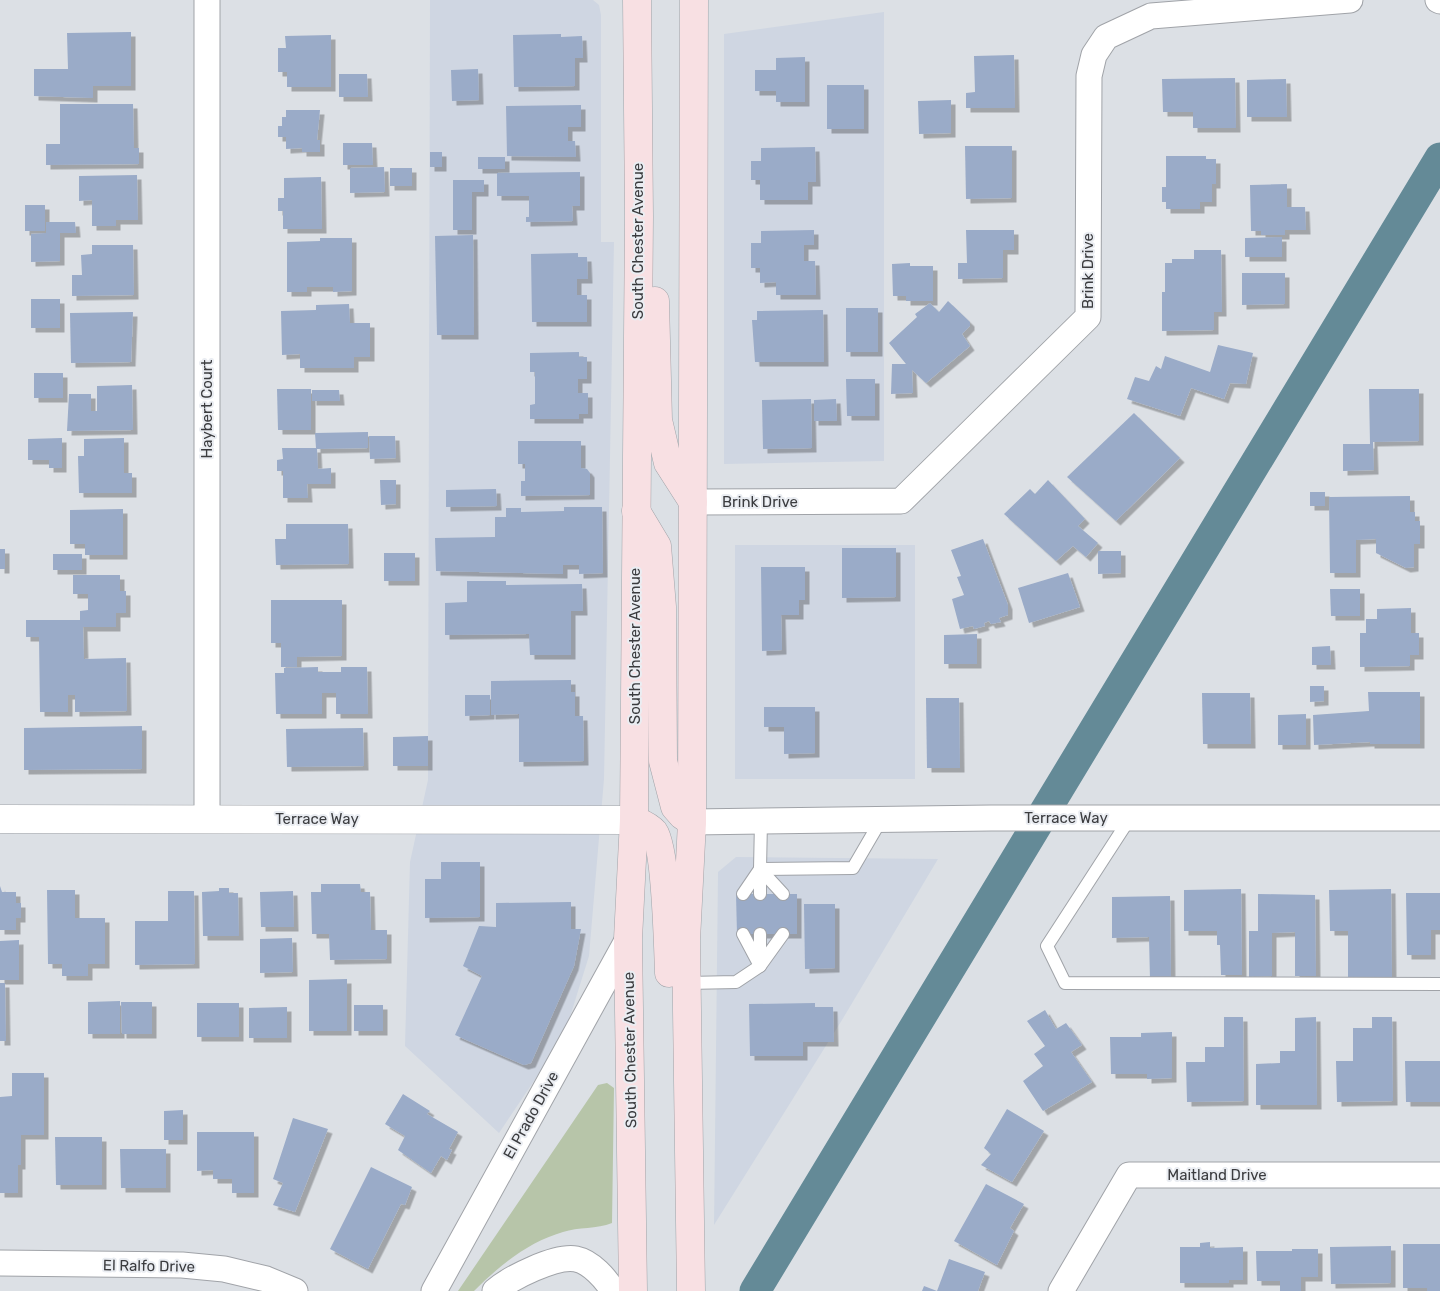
<svg xmlns="http://www.w3.org/2000/svg" width="1440" height="1291" viewBox="0 0 1440 1291" font-family="Rubik,sans-serif">
	<style>
		.built { fill: #cfd6e2 }
		.green { fill: #b7c5a9 }
		.lines { fill: none; stroke-linecap: round; stroke-linejoin: round }
		.canal { stroke: #648a97; stroke-width: 31 }
		.building { fill: #9aabc8; filter: url(#shadow) }
		.service-casing { stroke: #a0a3a8; stroke-width: 14 }
		.minor-casing { stroke: #a0a3a8; stroke-width: 27 }
		.tertiary-casing { stroke: #a0a3a8; stroke-width: 29 }
		.secondary-casing { stroke: #a0a3a8; stroke-width: 29 }
		.service { stroke: #fff; stroke-width: 12 }
		.minor { stroke: #fff; stroke-width: 25 }
		.tertiary { stroke: #fff; stroke-width: 28 }
		.secondary { stroke: #f8e0e3; stroke-width: 28 }
		.labels { text-anchor: middle; stroke-width: 4; stroke-linejoin: round; paint-order: stroke }
		.street-label { font-size: 15px; fill: #3b3c3f; stroke: #eaedf2 }
	</style>
	<defs>
		<filter id="shadow"><feDropShadow dx="4.5" dy="4.5" stdDeviation="0" flood-color="#0004"/></filter>
	</defs>
	<rect width="100%" height="100%" fill="#dce0e5"/>
	<g class="built">
		<path d="M430,0H593L599,5L601,15V242H614L604,779L589,956L569,1020L548,1060L499,1133L405,1046L410,862L428,780Z"/>
		<path d="M884,12V461L724,464V34Z"/>
		<rect x="735" y="545" width="180" height="234"/>
		<path d="M736,857L938,859L842,1020L714,1225L718,872Z"/>
	</g>
	<path class="green" d="M607,1083L614,1088L612,1223C597,1229 578,1227 563,1232C528,1242 499,1266 474,1291H458L598,1085Z"/>
	<g class="lines">
		<path class="canal" d="M755,1291L1440,158"/>
	</g>
	<g class="building">
		<path d="M131,32V86H93V98L34,96V69H68L67,33Z"/>
		<path d="M561,34V37L582,36L583,58H575V86L514,87L513,35Z"/>
		<path d="M331,35V87H287V72H278V48H286L285,36Z"/>
		<path d="M1014,55L1015,108H966V93L975,92L974,56Z"/>
		<path d="M805,57V102H776V91H755V70H776V58Z"/>
		<path d="M478,69L479,100L452,101L451,70Z"/>
		<path d="M339,74H367L368,97H339Z"/>
		<path d="M1235,78L1236,128H1193V112H1163L1162,79Z"/>
		<path d="M1286,79L1287,117H1247V80Z"/>
		<rect x="827" y="85" width="37" height="44"/>
		<path d="M951,100V133L919,134L918,101Z"/>
		<path d="M60,104H133L134,148H139V164L46,165V144H60Z"/>
		<path d="M581,105V127H568V141H575L576,157L507,156L506,106Z"/>
		<path d="M286,110H320L317,140H320V152H302V148L286,149V137H278V126H282V117H286Z"/>
		<path d="M343,143H372L373,165H343Z"/>
		<path d="M965,146H1012V198L966,199Z"/>
		<path d="M815,147L816,182H808V200H760V180H751V161H761V148Z"/>
		<rect x="430" y="152" width="12" height="15"/>
		<path d="M1166,156H1206V159H1216V184H1212V202H1200V209H1166V202H1162V187H1166Z"/>
		<rect x="478" y="157" width="27" height="12"/>
		<path d="M384,167L385,192L350,193V168Z"/>
		<rect x="390" y="168" width="22" height="18"/>
		<path d="M580,172V206H572L573,221L526,222V217H529V196H497V173Z"/>
		<path d="M137,175L138,220H116V226H92V200L79,201V176Z"/>
		<path d="M321,177L322,229H283V211H278V198H284V178Z"/>
		<path d="M453,180H484V192H472V230H453Z"/>
		<path d="M1287,184V207H1305L1306,230H1285V235H1261V231H1251L1250,185Z"/>
		<rect x="25" y="205" width="20" height="26"/>
		<path d="M46,222H75L76,233H60V261L31,262V234L46,233Z"/>
		<path d="M814,230V245H804V261H815L816,295H776V282L760,283V268H751V243H761V231Z"/>
		<path d="M966,230H1014V250H1003V278L958,279V263H967Z"/>
		<path d="M473,235L474,335H437L435,236Z"/>
		<path d="M1282,237V257H1245V238Z"/>
		<path d="M320,238H352V291L333,292V287H307V292H287V242L320,241Z"/>
		<path d="M92,245H133L134,295L72,296V275H82L81,255L92,254Z"/>
		<path d="M1194,250H1221L1222,312H1214V330L1162,331V292H1165V263H1172V259H1194Z"/>
		<path d="M578,253V257H587L588,279H577V295H587V322H532L531,254Z"/>
		<path d="M910,263V266H933V301H906V296H893L892,264Z"/>
		<path d="M1242,273H1285V304L1242,305Z"/>
		<rect x="31" y="299" width="29" height="29"/>
		<path d="M948,301L970,322V326L962,334L970,346L926,383L912,370L913,393L891,394L892,364H906L889,343L917,317L915,314L930,303L939,312Z"/>
		<path d="M349,304L350,323H370V357H354V368H300V354L282,355L281,311L316,310V305Z"/>
		<rect x="846" y="308" width="32" height="44"/>
		<path d="M823,310L824,362H755L752,320H757V311Z"/>
		<path d="M133,312L131,362L71,363L70,313Z"/>
		<path d="M1218,345L1253,353L1246,384L1230,383L1224,399L1191,388L1180,416L1127,399L1135,377L1149,381L1156,366L1161,369L1165,356L1210,372Z"/>
		<path d="M579,352V357H587V379H578V393H588V414H579V419H530V405L535,404V372H530V353Z"/>
		<rect x="34" y="373" width="29" height="25"/>
		<path d="M846,379H875V416H847Z"/>
		<path d="M132,385L133,430L67,431L69,394H91V411H97V386Z"/>
		<path d="M277,389H311V430H278Z"/>
		<path d="M1369,389H1419V441L1373,442L1374,470L1343,471V444H1370Z"/>
		<path d="M312,390H339L340,401H312Z"/>
		<path d="M811,399L812,448L763,449L762,400Z"/>
		<path d="M836,399L837,421H814V400Z"/>
		<path d="M1134,413L1180,458L1116,521L1067,477Z"/>
		<path d="M368,432V448L317,449L318,469L331,468V484H307L308,498H283V471H277V460L283,459L282,448H316L315,433Z"/>
		<path d="M369,436H395L396,458L370,459Z"/>
		<path d="M62,438V468H49V460H28V439Z"/>
		<path d="M124,438V473H132V493H79L78,456H84V439Z"/>
		<path d="M518,441H581V468L587,469L590,473V495L521,496V481H525V464H518Z"/>
		<path d="M380,480H396V504L381,505Z"/>
		<path d="M1048,480L1085,519L1078,526L1098,543L1086,557L1073,546L1056,561L1004,514L1030,489L1035,494Z"/>
		<path d="M496,489L497,506L446,507V490Z"/>
		<rect x="1310" y="492" width="15" height="14"/>
		<path d="M1410,496V512H1415V521H1420V544H1414V567L1406,568L1376,553V539L1356,540V573H1330L1329,497Z"/>
		<path d="M564,507H602L603,573L579,574V565H563V574L436,571L435,538L495,537V517H506V508H521V512L564,511Z"/>
		<path d="M123,509V555H85V544H70V510Z"/>
		<path d="M286,524H348L349,564L276,565L275,539H286Z"/>
		<path d="M983,539L1008,605V615L999,618L1001,622L991,624L989,621L984,623L985,626L974,629L973,626L960,629L952,599L964,595L957,577L961,576L951,550Z"/>
		<path d="M842,548H896V597L842,598Z"/>
		<rect x="0" y="549" width="5" height="20"/>
		<path d="M1098,551H1121V573L1098,574Z"/>
		<rect x="384" y="553" width="31" height="28"/>
		<rect x="53" y="554" width="29" height="16"/>
		<path d="M761,567H805V600H799V615H781L782,650L762,651Z"/>
		<path d="M1068,573L1080,607L1029,623L1018,588Z"/>
		<path d="M73,575H120V591H126V613H116V627H83L84,659L126,658L127,711L75,712V695H68V712H40L39,637H26V620H80V611L88,610V594H73Z"/>
		<path d="M467,581H506V585L582,584L583,611H571V655H530L529,634L445,635V603L467,602Z"/>
		<path d="M1330,589H1360V616H1331Z"/>
		<path d="M271,600H342V656L297,657V667H281V643H271Z"/>
		<path d="M1411,608V633H1419V655H1410V666L1360,667V633H1366V619H1377V609Z"/>
		<path d="M977,634V664H944V635Z"/>
		<path d="M1330,646L1331,665H1312V647Z"/>
		<path d="M318,667V672H341V667H367L368,714H336V693H322V714H276L275,673H284V668Z"/>
		<path d="M571,680V692H575V716H583L584,761L519,762V714L491,715V681Z"/>
		<path d="M1310,686H1324V701L1310,702Z"/>
		<path d="M1368,692H1420V744H1370V742L1314,745L1313,715L1369,711Z"/>
		<path d="M1202,693H1250L1251,744H1203Z"/>
		<path d="M465,695H490V715L465,716Z"/>
		<path d="M926,698H959L960,768H927Z"/>
		<path d="M764,707H815V753L784,754V727H764Z"/>
		<path d="M1306,714V745H1278V715Z"/>
		<path d="M142,726V769L24,770V728Z"/>
		<path d="M363,728L364,766L287,767L286,729Z"/>
		<path d="M428,736V766H393V737Z"/>
		<path d="M441,862H480V917L425,918V879H441Z"/>
		<path d="M321,884H360L361,892H370L371,930H387V959L330,960L329,934H312L311,892H321Z"/>
		<path d="M0,886L2,892H16V903H21V918H16V930H0Z"/>
		<path d="M219,888H229V893H238L239,936H203L202,892L219,891Z"/>
		<path d="M1241,889L1242,975H1221L1220,945H1217V931H1184V890Z"/>
		<path d="M1391,889L1392,980L1348,981V931H1330L1329,890Z"/>
		<path d="M47,890H75V918H105V964H88V976H62V964H48Z"/>
		<path d="M168,891H194L195,964L135,965V921H168Z"/>
		<path d="M293,891L294,927H261L260,892Z"/>
		<path d="M1406,893H1440V930H1431V955H1407Z"/>
		<path d="M736,894H797V934H737Z"/>
		<path d="M1258,894L1315,895L1316,976H1295V932L1272,933V976L1249,977V931H1258Z"/>
		<path d="M1170,896L1171,980H1150L1149,937L1112,938V897Z"/>
		<path d="M571,902V929H581L574,966L531,1063L524,1065L455,1035L482,976L463,966L479,926L496,927V903Z"/>
		<path d="M804,904H835V968L805,969Z"/>
		<path d="M292,938L293,972L260,973V939Z"/>
		<path d="M19,940V980H0V941Z"/>
		<path d="M347,979V1031H309V980Z"/>
		<path d="M0,983H5L6,1041H0Z"/>
		<path d="M120,1001V1034H88V1002Z"/>
		<path d="M121,1002H152V1034H122Z"/>
		<rect x="197" y="1003" width="42" height="34"/>
		<path d="M815,1003V1007H833L834,1042H803V1056H750L749,1004Z"/>
		<rect x="354" y="1005" width="29" height="26"/>
		<path d="M287,1007V1038H249V1008Z"/>
		<path d="M1045,1010L1056,1029L1066,1023L1082,1045L1071,1052L1092,1082L1043,1111L1023,1081L1043,1066L1034,1054L1045,1046L1027,1021Z"/>
		<path d="M1224,1017H1243L1244,1101L1187,1102L1186,1062H1205V1047H1224Z"/>
		<path d="M1316,1017L1317,1105H1256V1064L1280,1063V1051H1295V1018Z"/>
		<path d="M1372,1017H1392L1393,1101L1337,1102L1336,1061H1353V1028H1372Z"/>
		<path d="M1172,1032V1078L1147,1079V1074H1111L1110,1037H1141V1033Z"/>
		<path d="M1405,1061H1440V1102H1406Z"/>
		<path d="M12,1073H44V1135H21V1165H18V1193H0V1097L12,1096Z"/>
		<path d="M403,1094L430,1111L427,1114L458,1132L449,1149L452,1150L447,1160L441,1156L431,1173L398,1150L405,1136L385,1124Z"/>
		<path d="M1007,1109L1044,1131L1012,1182L981,1165L991,1154L984,1148Z"/>
		<path d="M183,1110V1140H164V1111Z"/>
		<path d="M293,1118L328,1129L295,1212L273,1205L283,1183L273,1179Z"/>
		<path d="M197,1132H254V1193H232V1179H213V1170L197,1171Z"/>
		<path d="M55,1137H102V1185H56Z"/>
		<path d="M120,1149H166V1188H121Z"/>
		<path d="M371,1167L412,1187L405,1205L401,1204L368,1269L330,1249Z"/>
		<path d="M986,1184L1024,1204L1010,1228L1014,1231L997,1265L954,1241Z"/>
		<path d="M1210,1242V1248L1243,1247V1280H1229V1283H1180V1247H1200V1243Z"/>
		<path d="M1403,1244H1440V1291H1427V1288H1403Z"/>
		<path d="M1391,1246V1283L1331,1284L1330,1247Z"/>
		<path d="M1292,1249H1318V1277H1301V1291H1280V1281H1257L1256,1251H1292Z"/>
		<path d="M949,1259L985,1272L978,1291H937Z"/>
		<path d="M924,1286L937,1291H922Z"/>
	</g>
	<g class="lines">
		<defs>
			<g id="service">
				<path d="M1130,818L1047,946L1065,983L1440,984"/>
				<path d="M761,821L760,869L853,868L881,820"/>
				<path d="M760,869L783,894"/>
				<path d="M743,894L760,869"/>
				<path d="M760,894V869"/>
				<path d="M743,934L760,966L783,934"/>
				<path d="M687,983L736,982L760,966V934"/>
			</g>
			<g id="minor">
				<path d="M207,0V819"/>
				<path d="M1438,0L1440,1"/>
				<path d="M693,502L901,501L1088,317L1089,76L1094,55L1106,37L1151,16L1350,0"/>
				<path d="M692,822L991,818H1440"/>
				<path d="M0,1263L182,1265L224,1269L266,1279L295,1291"/>
				<path d="M434,1291L628,939"/>
				<path d="M495,1291C510,1278 556,1255 576,1259C591,1262 606,1279 613,1291"/>
				<path d="M1061,1291L1129,1175H1440"/>
			</g>
			<path id="tertiary" d="M0,819L634,820"/>
			<g id="secondary">
				<path d="M655,301L658,420L668,463L693,502"/>
				<path d="M636,511L657,546L662,607L663,761L675,807L682,815L692,822"/>
				<path d="M634,820C641,823 649,826 654,832C666,849 668,947 669,973"/>
				<path d="M633,1291L628,939L634,820L639,216L637,0"/>
				<path d="M691,1291L686,940L692,822L694,0"/>
			</g>
		</defs>
		<use href="#service" class="service-casing"/>
		<use href="#minor" class="minor-casing"/>
		<use href="#tertiary" class="tertiary-casing"/>
		<use href="#secondary" class="secondary-casing"/>
		<use href="#service" class="service"/>
		<use href="#minor" class="minor"/>
		<use href="#tertiary" class="tertiary"/>
		<use href="#secondary" class="secondary"/>
	</g>
	<g class="labels">
		<g class="street-label">
			<text transform="translate(638 241) rotate(-90)" y="5">South Chester Avenue</text>
			<text transform="translate(1088 271) rotate(-90)" y="5">Brink Drive</text>
			<text transform="translate(207 409) rotate(-90)" y="5">Haybert Court</text>
			<text x="760" y="507">Brink Drive</text>
			<text transform="translate(635 646) rotate(-90)" y="5">South Chester Avenue</text>
			<text x="1066" y="823">Terrace Way</text>
			<text x="317" y="824">Terrace Way</text>
			<text transform="translate(630 1050) rotate(-91)" y="5">South Chester Avenue</text>
			<text transform="translate(531 1115) rotate(-61)" y="5">El Prado Drive</text>
			<text x="1217" y="1180">Maitland Drive</text>
			<text transform="translate(149 1266) rotate(1)" y="5">El Ralfo Drive</text>
		</g>
	</g>
</svg>
